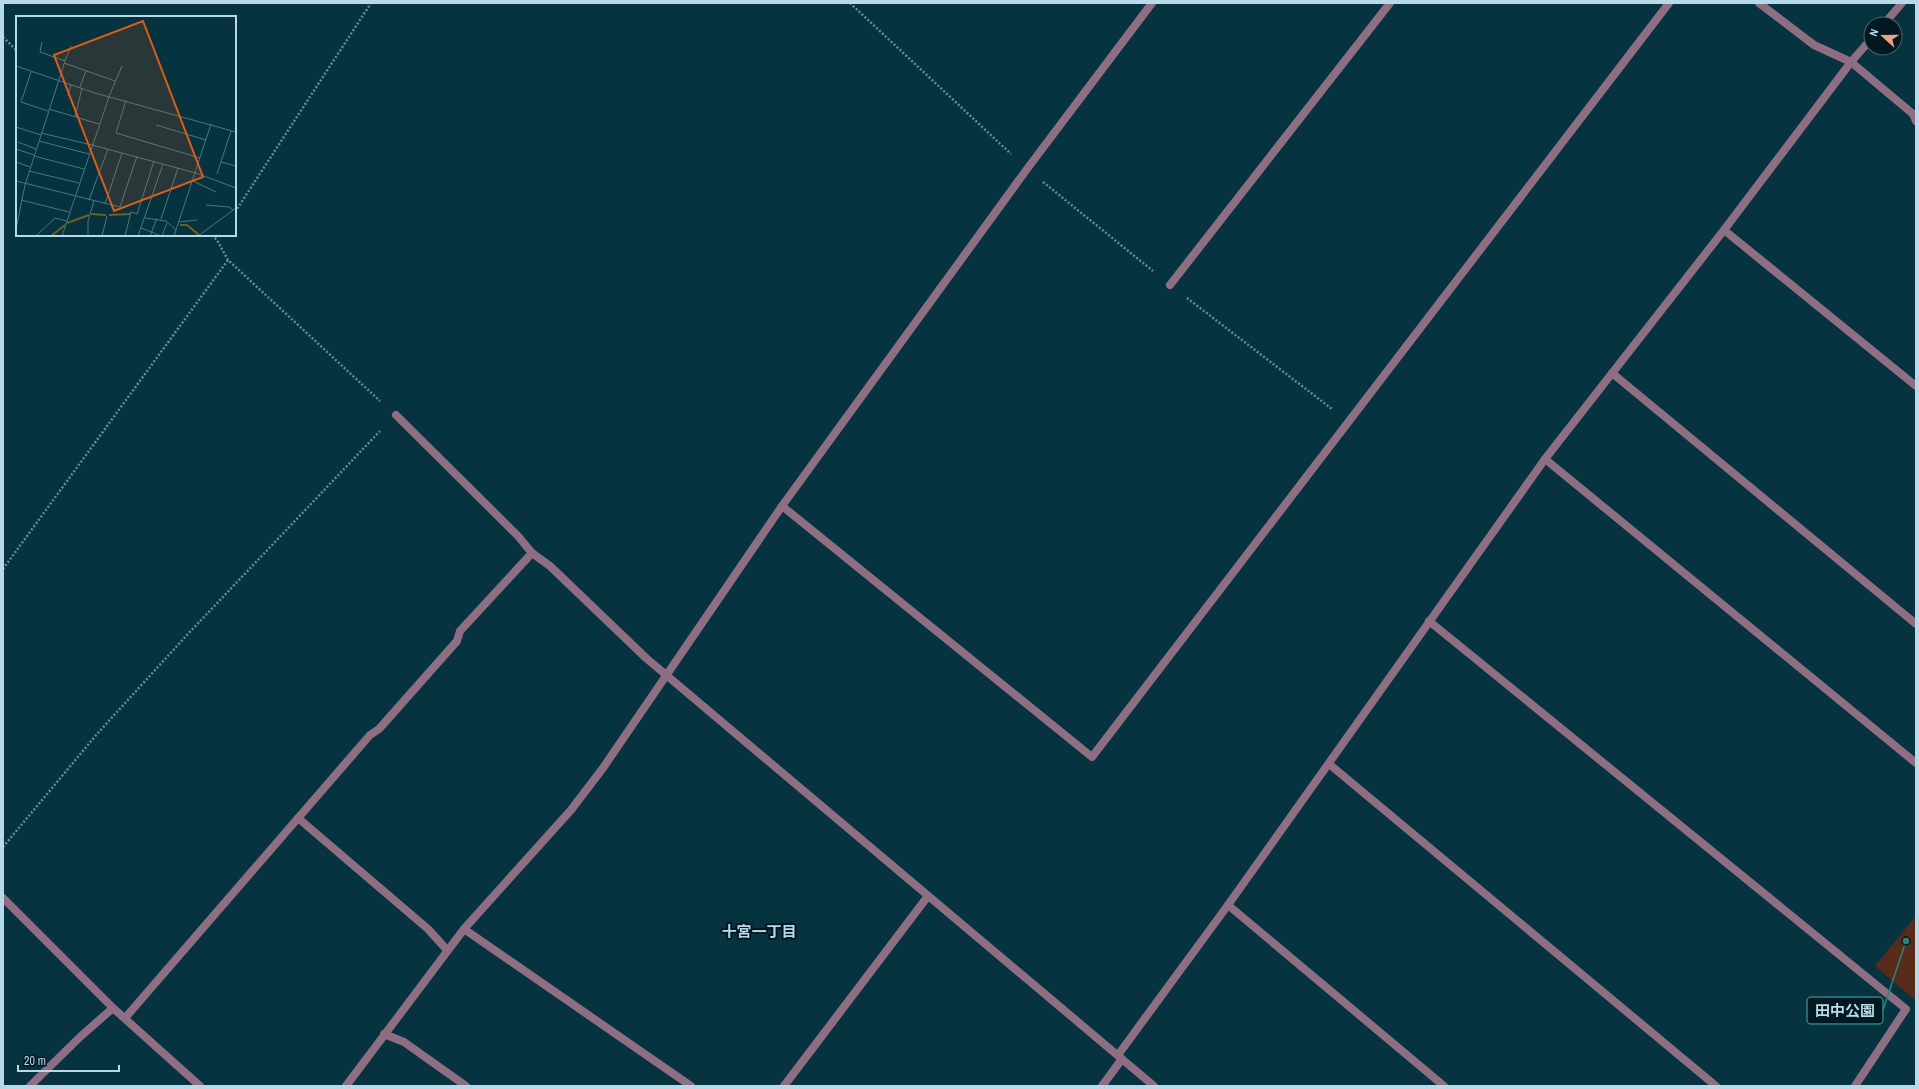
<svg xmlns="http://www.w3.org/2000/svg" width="1919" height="1089" viewBox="0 0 1919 1089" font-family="'Archivo Narrow','Noto Sans JP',sans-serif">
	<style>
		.green { fill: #582b18 }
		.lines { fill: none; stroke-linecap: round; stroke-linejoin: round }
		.path { stroke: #638b98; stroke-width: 2.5; stroke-dasharray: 2 2; stroke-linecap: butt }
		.street { stroke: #906e82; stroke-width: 8 }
		.labels { text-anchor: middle; stroke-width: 4; stroke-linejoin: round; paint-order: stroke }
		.neighbourhood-label { font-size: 15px; font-weight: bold; fill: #b6dae8; stroke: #021921 }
		.inset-river { fill: none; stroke: #6b6317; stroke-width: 2 }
		.inset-road { fill: none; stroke: #4c7683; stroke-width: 1 }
		.view { fill: #e8590c; fill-opacity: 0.15; stroke: #e8590c; stroke-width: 2 }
		.inset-edge { fill: none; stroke: #b6dae8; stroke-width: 2 }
		.leader { fill: none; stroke: #288580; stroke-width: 1.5 }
		.callout-dot { fill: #288580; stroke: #021921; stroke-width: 1.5 }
		.callout { fill: #021921; stroke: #288580; stroke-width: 1.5 }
		.callout-label { font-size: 15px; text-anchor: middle; font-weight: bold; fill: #b6dae8 }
	</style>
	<rect width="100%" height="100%" fill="#063340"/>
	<path class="green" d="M1916,916V1001L1875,966Z"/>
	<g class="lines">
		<g class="path">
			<path d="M850,3L1011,154"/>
			<path d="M3,37L17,51"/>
			<path d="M1043,182L1153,271"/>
			<path d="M235,212L371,3"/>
			<path d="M212,235L217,240L228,260L380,401"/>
			<path d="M1187,298L1332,409"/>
			<path d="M3,569L228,260"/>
			<path d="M3,847L97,734L186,636L380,431"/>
		</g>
		<g class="street">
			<path d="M1759,3L1814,45L1851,62L1913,114L1916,121"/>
			<path d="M1884,24L1902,3"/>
			<path d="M1724,230L1916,386"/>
			<path d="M1170,285L1390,3"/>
			<path d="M1612,373L1916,624"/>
			<path d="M396,415L518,536L532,553L550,566L646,658L1154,1086"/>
			<path d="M1545,459L1916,763"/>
			<path d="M782,506L1092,757L1669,3"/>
			<path d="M1429,621L1906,1009L1855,1086"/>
			<path d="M1329,764L1716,1086"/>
			<path d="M298,818L428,929L447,950"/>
			<path d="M3,898L113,1008"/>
			<path d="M1228,905L1444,1086"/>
			<path d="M464,929L691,1086"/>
			<path d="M125,1018L370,735L379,729L457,641L460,631L532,553"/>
			<path d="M384,1034L404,1042L466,1086"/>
			<path d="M1118,1055L1228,905L1545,459L1724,230L1851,62L1871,39"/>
			<path d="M30,1086L80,1037L113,1008L200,1086"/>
			<path d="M346,1086L464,929L571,810L603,768L782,506L1027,169L1152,3"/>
			<path d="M784,1086L928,896"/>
			<path d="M1102,1086L1122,1059"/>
		</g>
	</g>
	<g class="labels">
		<g class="neighbourhood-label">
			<text x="759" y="937">十宮一丁目</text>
		</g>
	</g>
	<g transform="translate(16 16)">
		<rect width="220" height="220" fill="#063340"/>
		<path class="inset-river" d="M75,198L90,199M93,199L114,198M51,207L73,199M164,209H171L183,219M35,220L49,209"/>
		<path class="inset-road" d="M49,45L55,30M48,47L99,65M0,50L79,77L220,116M15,56L5,86L32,95M64,71L70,55M52,80L55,68M110,84L100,117L184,142M33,93L83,108M59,101L66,72M140,109L190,124M0,111L25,119M25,117L76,129M23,125L73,138M2,126L20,133M76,129L180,157L220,172M0,133L18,139M18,140L68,153M0,146L14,151M205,146L220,150M13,155L63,167M201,158L215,115M0,165L104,191L121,140M177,165L200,176M5,184L53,196M73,184L92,133M89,188L106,137M190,189L213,191L217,194M129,202L150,205L160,214M145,203L162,152M163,206L181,204M125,212L145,220M0,213L9,169L49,45L24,36L26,26M20,220L39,202L51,205M46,220L94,78L106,50M72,220V205L78,185M86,220L91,200M109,220L115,196L121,198L138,145M122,220L147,148M134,220L141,202M146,220L151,207M158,220L195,108M182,220L220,192"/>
		<path class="view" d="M127,5L187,161L98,195L38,39Z"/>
		<rect width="220" height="220" class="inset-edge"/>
	</g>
	<path class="leader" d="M1906 941L1883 1010"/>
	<circle class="callout-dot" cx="1906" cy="941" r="4"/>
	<rect class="callout" x="1807" y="997" width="76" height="27" rx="4"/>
	<g class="callout-label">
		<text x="1845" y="1016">田中公園</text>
	</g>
	<rect width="1919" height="1089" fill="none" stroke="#b6dae8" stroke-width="8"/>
	<g transform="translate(1883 36) rotate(291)"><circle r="19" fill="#021921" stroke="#4a6671"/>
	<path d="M0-3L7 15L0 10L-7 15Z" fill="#f2a080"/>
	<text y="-6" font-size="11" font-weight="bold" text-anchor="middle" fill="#b6dae8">N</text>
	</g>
	<path d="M18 1065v6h101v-6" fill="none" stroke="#b6dae8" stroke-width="2"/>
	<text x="24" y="1065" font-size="12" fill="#b6dae8" stroke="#021921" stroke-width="3" paint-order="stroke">20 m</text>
</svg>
